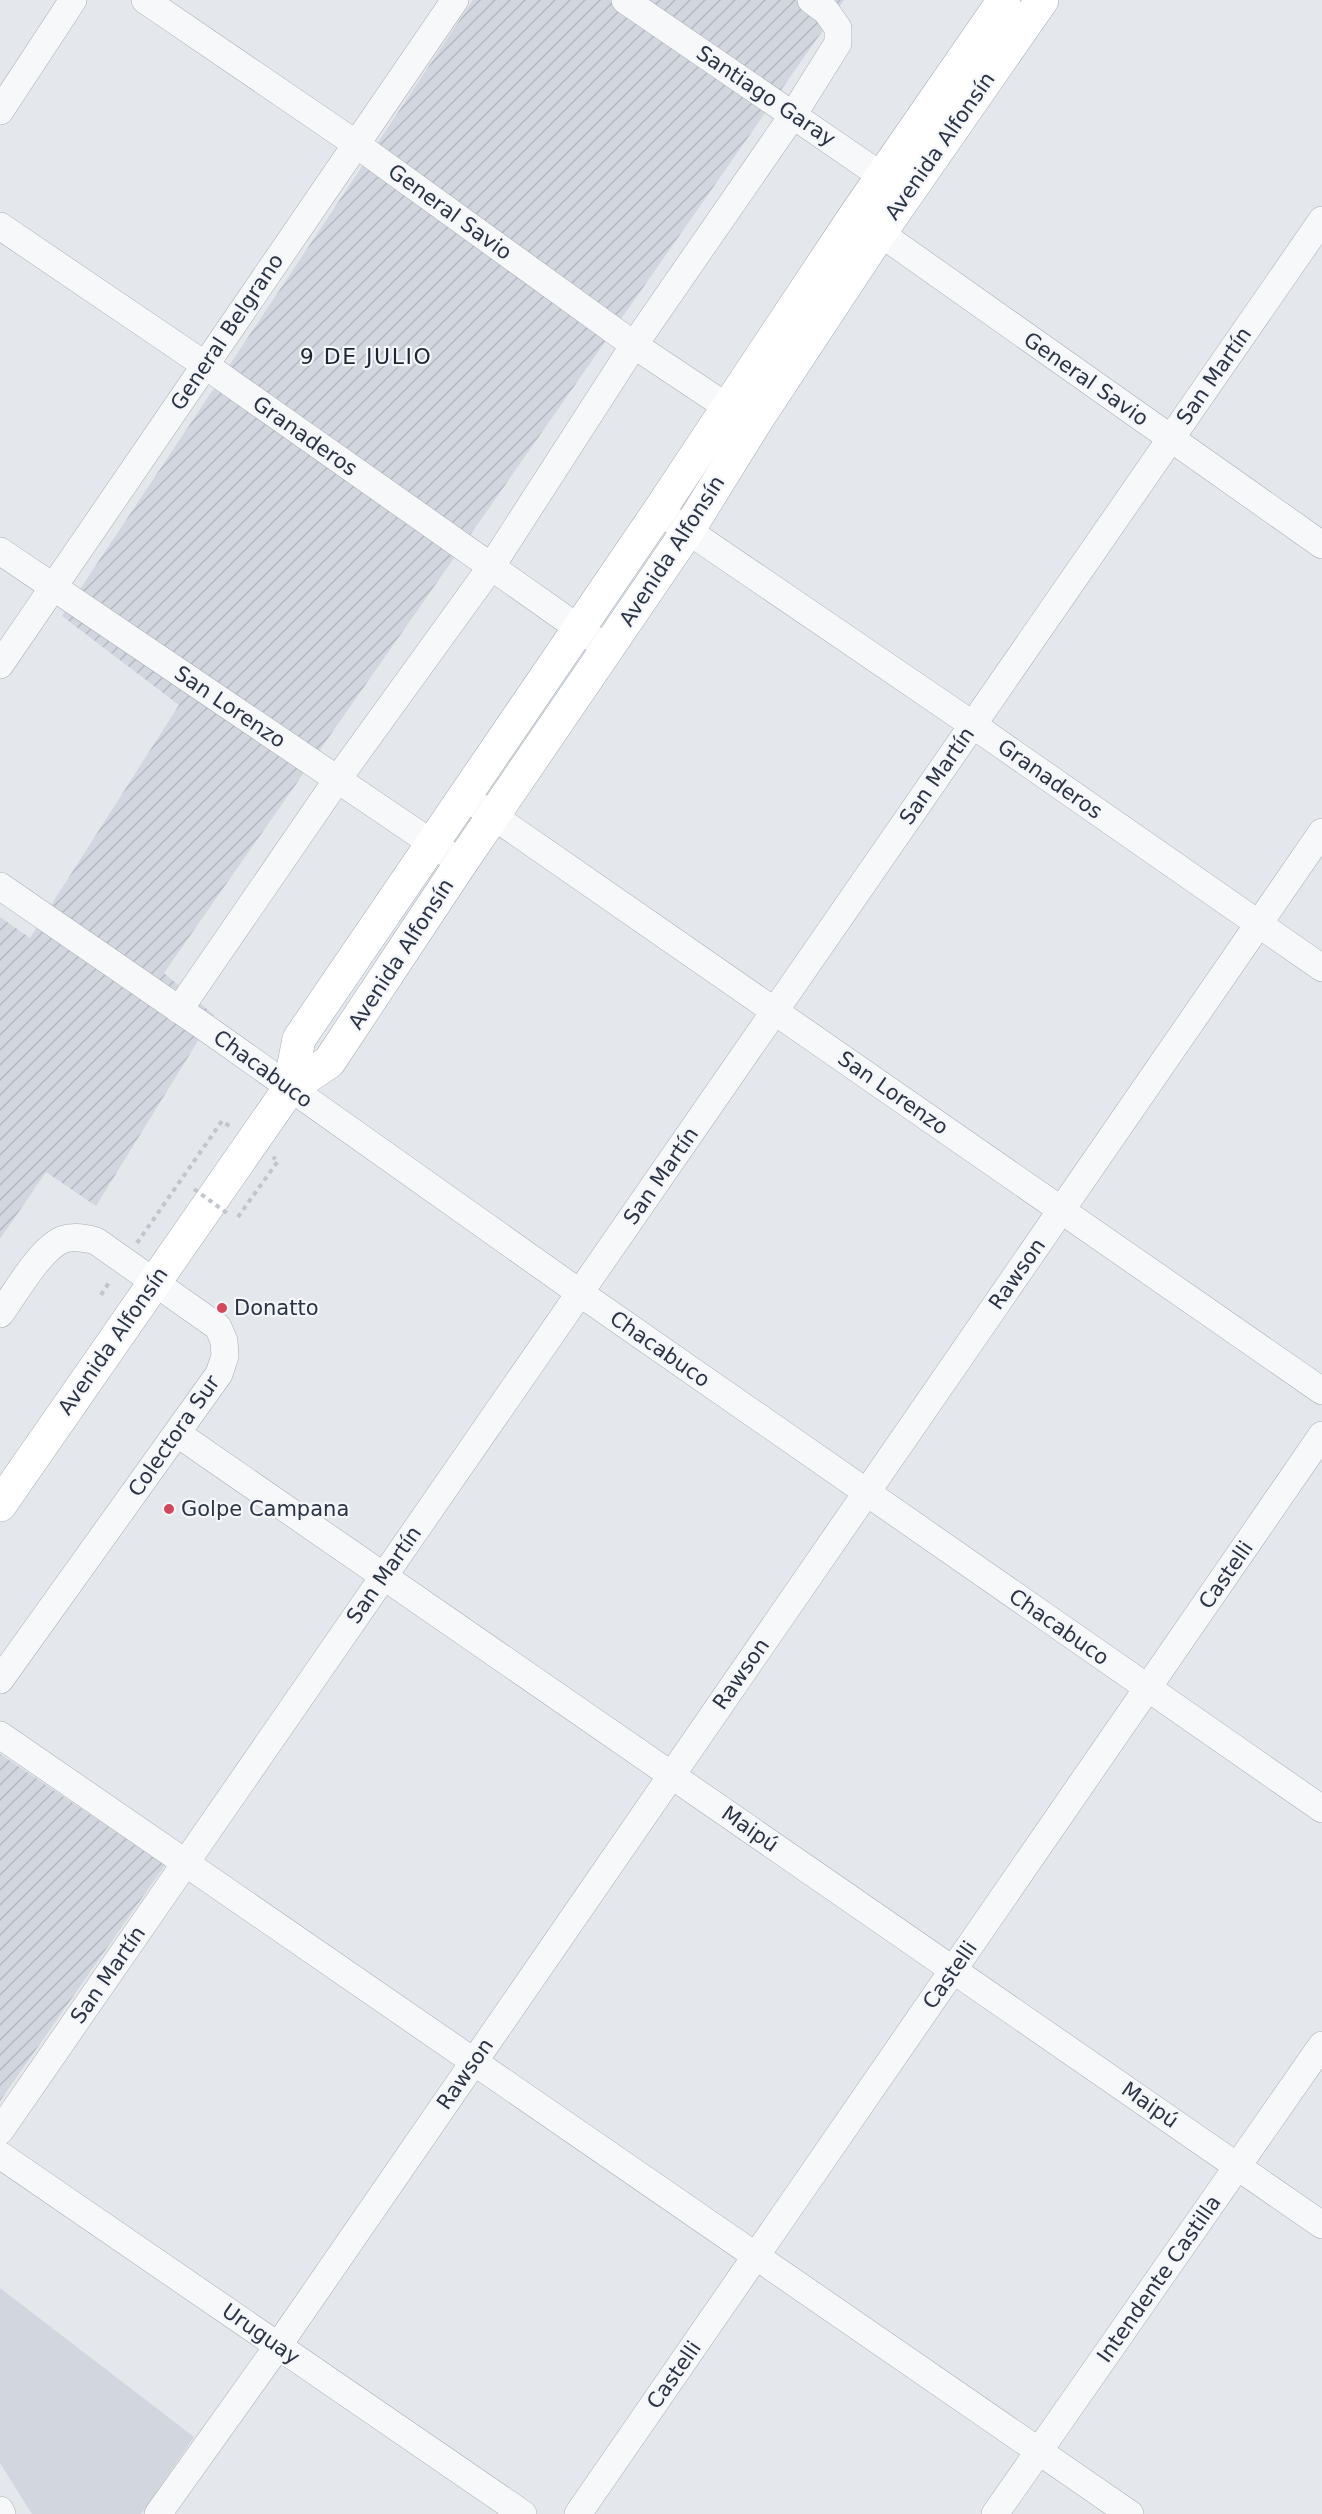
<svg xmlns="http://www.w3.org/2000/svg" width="1322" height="2514" viewBox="0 0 1322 2514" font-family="'DejaVu Sans',sans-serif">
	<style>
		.built { fill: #d2d6de }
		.industrial { fill: url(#industrial-furrows) }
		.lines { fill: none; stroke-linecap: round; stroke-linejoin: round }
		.minor-casing { stroke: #a9aeb7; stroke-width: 28 }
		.major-casing { stroke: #a3abb8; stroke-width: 34 }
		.path { stroke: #c2c5cb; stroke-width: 4; stroke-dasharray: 4.5 4.5; stroke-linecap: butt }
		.minor { stroke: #f7f8fa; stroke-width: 27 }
		.major { stroke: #fff; stroke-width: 33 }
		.path-bridge { stroke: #c2c5cb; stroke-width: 4; stroke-dasharray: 4.5 4.5; stroke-linecap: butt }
		.poi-dot { fill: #d1495b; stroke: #f4f6f9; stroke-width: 2 }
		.labels { text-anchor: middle; stroke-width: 4.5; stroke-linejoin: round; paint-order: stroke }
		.street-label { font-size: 21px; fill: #2b3445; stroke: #f4f6f9 }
		.poi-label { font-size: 21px; fill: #2b3445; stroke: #f4f6f9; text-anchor: start }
		.neighbourhood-label { font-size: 22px; letter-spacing: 1.5px; fill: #1d2536; stroke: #f4f6f9 }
	</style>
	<defs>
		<pattern id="industrial-furrows" width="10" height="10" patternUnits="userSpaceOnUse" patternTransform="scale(1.5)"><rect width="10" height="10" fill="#d2d6de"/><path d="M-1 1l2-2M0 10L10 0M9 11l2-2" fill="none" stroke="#b4b8c0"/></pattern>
	</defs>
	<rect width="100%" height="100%" fill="#e4e7ec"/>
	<path class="built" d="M0,2288L194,2437L141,2514H32L0,2463Z"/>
	<g class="industrial">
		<path d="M473,0H844L164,973L214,1015L96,1206L46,1172L0,1239V917L30,938L179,705L62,616Z"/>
		<path d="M0,1754L165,1865L0,2101Z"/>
	</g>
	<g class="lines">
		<defs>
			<g id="minor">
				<path d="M145,0L356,144L634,345L745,419"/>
				<path d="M625,0L899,188"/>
				<path d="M0,111L73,0"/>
				<path d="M0,226L205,365L608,649"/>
				<path d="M880,233L1322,545"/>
				<path d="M659,511L973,725L1322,968"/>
				<path d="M0,551L461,863"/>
				<path d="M0,665L455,0"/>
				<path d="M463,795L1322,1391"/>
				<path d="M0,886L213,1033L580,1293L1322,1809"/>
				<path d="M179,1010L337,780L491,567L634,345L793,115L838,43V28L826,11L811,0"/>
				<path d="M0,1314C15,1294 41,1247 64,1239C75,1236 85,1238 96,1241L218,1327L224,1341L225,1356L219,1374L0,1680"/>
				<path d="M178,1434L1322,2225"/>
				<path d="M0,1735L1130,2514"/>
				<path d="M0,2131L1322,220"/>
				<path d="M0,2155L523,2514"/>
				<path d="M0,2510L2,2514"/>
				<path d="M158,2514L278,2346L1322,832"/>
				<path d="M578,2514L1322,1435"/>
				<path d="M995,2514L1322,2045"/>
			</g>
			<g id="major">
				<path d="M289,1089L299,1039L659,511L854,217L1004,0"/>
				<path d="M0,1505L289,1089L329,1062L461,863L689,529L754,424L880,233L1042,0"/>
			</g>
		</defs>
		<use href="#minor" class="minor-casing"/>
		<use href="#major" class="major-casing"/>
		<g class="path">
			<path d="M238,1217L278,1161L273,1157"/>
			<path d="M137,1243L222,1121L232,1128"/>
			<path d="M101,1295L110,1281"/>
		</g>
		<use href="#minor" class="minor"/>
		<use href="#major" class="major"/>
		<path class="path-bridge" d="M194,1189L227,1213"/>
	</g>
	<g class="poi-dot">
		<circle cx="222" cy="1308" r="6"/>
		<circle cx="169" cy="1509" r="6"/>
	</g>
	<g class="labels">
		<g class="street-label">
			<text transform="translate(766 96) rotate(34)" y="7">Santiago Garay</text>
			<text transform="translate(940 146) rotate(-55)" y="7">Avenida Alfonsín</text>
			<text transform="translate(450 212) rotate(36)" y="7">General Savio</text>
			<text transform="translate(227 332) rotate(-56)" y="7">General Belgrano</text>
			<text transform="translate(1214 376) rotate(-55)" y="7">San Martín</text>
			<text transform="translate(1086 379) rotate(35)" y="7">General Savio</text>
			<text transform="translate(305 436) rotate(35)" y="7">Granaderos</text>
			<text transform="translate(672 551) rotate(-57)" y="7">Avenida Alfonsín</text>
			<text transform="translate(230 707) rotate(34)" y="7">San Lorenzo</text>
			<text transform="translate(937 776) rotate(-55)" y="7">San Martín</text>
			<text transform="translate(1050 779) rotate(35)" y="7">Granaderos</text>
			<text transform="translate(401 954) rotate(-57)" y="7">Avenida Alfonsín</text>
			<text transform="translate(263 1069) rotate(36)" y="7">Chacabuco</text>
			<text transform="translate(893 1093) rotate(35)" y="7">San Lorenzo</text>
			<text transform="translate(661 1176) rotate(-55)" y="7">San Martín</text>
			<text transform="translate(1017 1274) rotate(-55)" y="7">Rawson</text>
			<text transform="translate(113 1341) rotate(-55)" y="7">Avenida Alfonsín</text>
			<text transform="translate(660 1349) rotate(35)" y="7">Chacabuco</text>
			<text transform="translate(174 1436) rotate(-55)" y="7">Colectora Sur</text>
			<text transform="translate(384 1575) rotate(-55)" y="7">San Martín</text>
			<text transform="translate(1226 1575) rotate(-55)" y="7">Castelli</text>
			<text transform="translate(1059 1627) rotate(35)" y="7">Chacabuco</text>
			<text transform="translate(741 1674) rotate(-55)" y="7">Rawson</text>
			<text transform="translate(750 1829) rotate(35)" y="7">Maipú</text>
			<text transform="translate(108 1975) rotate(-55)" y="7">San Martín</text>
			<text transform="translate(950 1975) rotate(-55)" y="7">Castelli</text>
			<text transform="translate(465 2074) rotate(-55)" y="7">Rawson</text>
			<text transform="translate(1150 2105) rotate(35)" y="7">Maipú</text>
			<text transform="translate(1159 2279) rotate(-55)" y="7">Intendente Castilla</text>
			<text transform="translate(261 2334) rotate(35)" y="7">Uruguay</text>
			<text transform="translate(674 2375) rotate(-55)" y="7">Castelli</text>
		</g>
		<g class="poi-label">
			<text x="234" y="1315">Donatto</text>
			<text x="181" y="1516">Golpe Campana</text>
		</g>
		<g class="neighbourhood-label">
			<text x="366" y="364">9 DE JULIO</text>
		</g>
	</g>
</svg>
